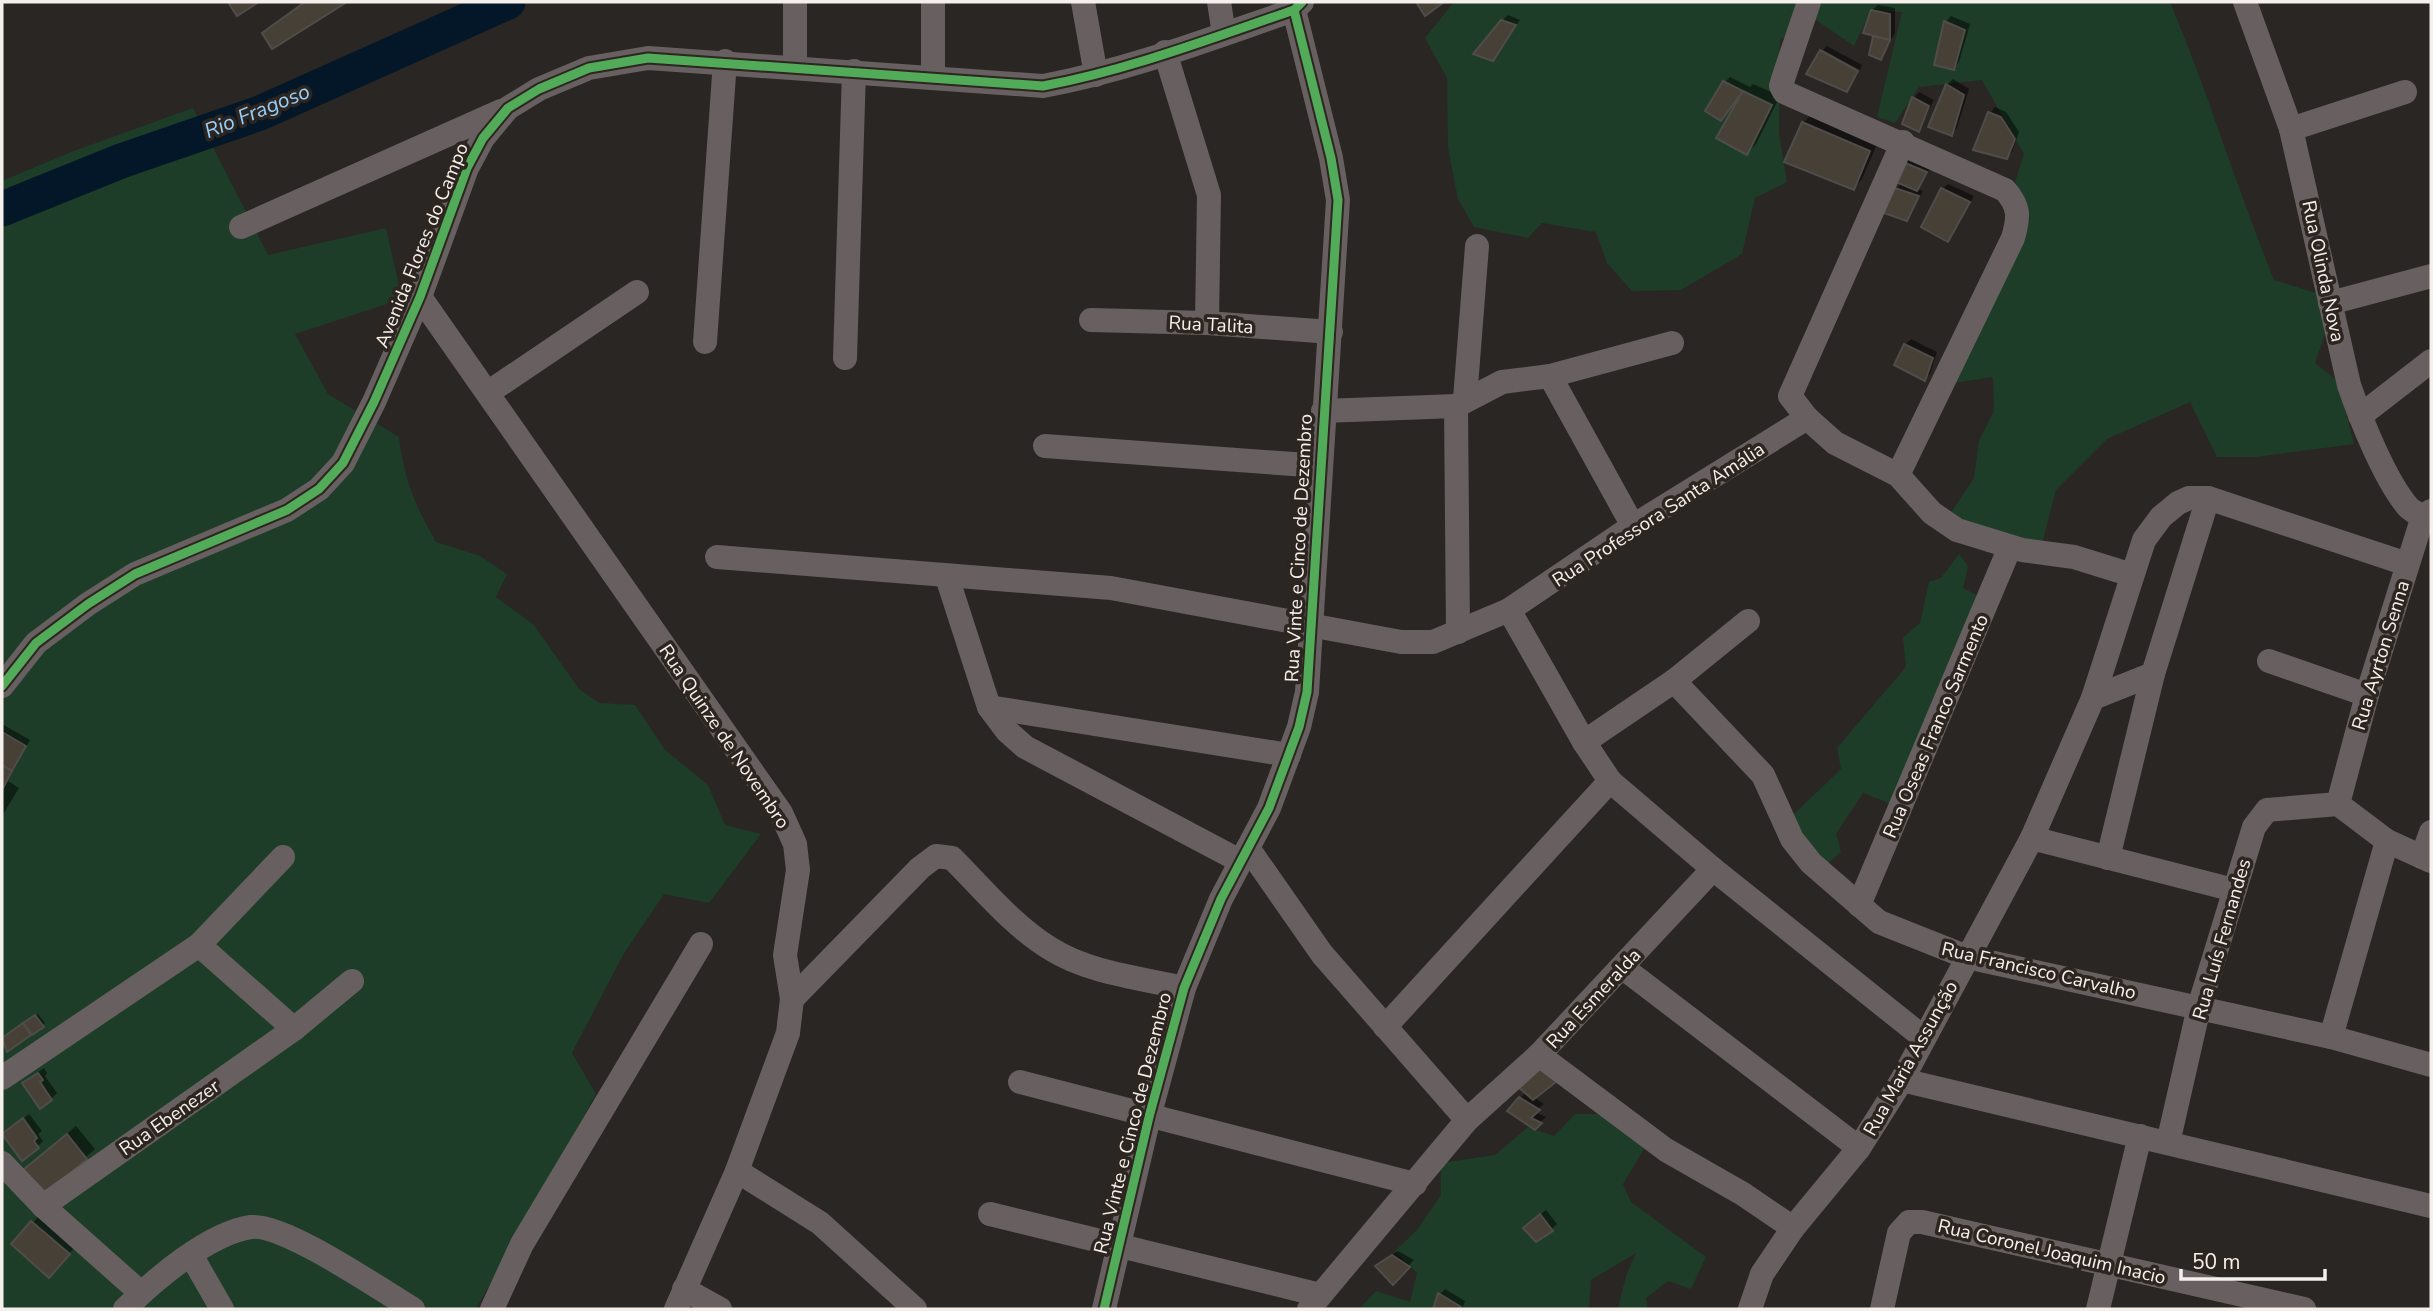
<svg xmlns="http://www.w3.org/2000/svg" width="2433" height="1311" viewBox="0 0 2433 1311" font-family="'Nunito Sans',sans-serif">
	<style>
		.green { fill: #1d3d29 }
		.shadow { fill: #0007 }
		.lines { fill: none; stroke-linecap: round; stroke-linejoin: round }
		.river { stroke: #041728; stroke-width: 35 }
		.building { fill: #464037; stroke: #4f4c49; stroke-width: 2 }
		.minor { stroke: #675f60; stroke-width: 24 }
		.cycleway-casing { stroke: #2d2520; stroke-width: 13 }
		.cycleway { stroke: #51ab58; stroke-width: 9 }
		.labels { text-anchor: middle; stroke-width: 7; stroke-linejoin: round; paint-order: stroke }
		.street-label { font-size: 19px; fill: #f6f0ed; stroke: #2d2520 }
		.water-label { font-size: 21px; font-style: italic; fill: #95cffd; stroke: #2d2520 }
	</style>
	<rect width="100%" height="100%" fill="#2a2623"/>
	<g class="green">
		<path d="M1454,2H2170C2208,93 2237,188 2274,280L2319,294L2326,332L2315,363L2338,381L2354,444L2256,457H2217L2190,402L2107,439L2056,490L2040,552L1950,514L1974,478L1979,441L1994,411L1993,377L1941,385L2030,219L2015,182L2024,154L1982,80L1919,87L1895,123L1877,117L1902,12L1871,10L1854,46L1816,20L1780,40L1779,134L1787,182L1755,198L1742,254L1681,290L1632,291L1607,263L1596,232L1542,223L1528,238L1474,227L1458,199L1448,148L1447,78L1425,38Z"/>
		<path d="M193,108L268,255L386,228L402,299L295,334L328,394L399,437C404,479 415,505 436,542L480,556L507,574L496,597L534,625L579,689L599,703L635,705L665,750L708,785L725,825L761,834L709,903L664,894L623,955L572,1053L596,1094L476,1309H2V181L71,152Z"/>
		<path d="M1959,554L1968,566L1963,588L1982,598L1901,808L1863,793L1836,834L1841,852L1825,866L1792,816L1841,769L1837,748L1906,667L1903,638L1920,623L1929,582L1941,578Z"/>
		<path d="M1575,1114H1606L1645,1147L1623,1184L1631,1202L1706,1257L1691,1289L1668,1281L1646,1298L1648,1309H1618L1626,1276L1636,1253L1591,1280L1589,1309H1359L1376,1291L1410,1302L1417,1273L1395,1251L1417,1230L1441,1195V1163L1495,1155L1528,1127L1554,1136Z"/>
	</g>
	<g class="shadow">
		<path d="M1878,5L1895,8V33L1881,58L1875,37L1872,10Z"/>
		<path d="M1508,15L1520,20L1493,59L1502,21Z"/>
		<path d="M1951,16L1970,24L1959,62L1954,68L1936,64L1946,22Z"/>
		<path d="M1827,46L1862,65L1860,70L1823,50Z"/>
		<path d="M1730,77L1750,87L1753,84L1780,96L1756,144L1747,153L1743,95L1725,82Z"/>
		<path d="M1953,79L1969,89L1957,128L1952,134L1930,126L1947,85Z"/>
		<path d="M1919,92L1934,100L1918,130L1904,123L1914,98Z"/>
		<path d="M1995,107L2006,112L2019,132L2012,152L2007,157L1990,113Z"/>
		<path d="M1812,114L1878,142L1862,179L1854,188L1803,123Z"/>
		<path d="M1910,157L1932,166L1917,189L1923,191L1907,219L1896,189L1902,183L1905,163Z"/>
		<path d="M1948,184L1974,196L1948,239L1942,189Z"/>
		<path d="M1911,339L1937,352L1930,374L1924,379L1905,345Z"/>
		<path d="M2,724L30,740L8,781L19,788L2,816Z"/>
		<path d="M38,1014L45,1023L8,1049L2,1039Z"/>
		<path d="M44,1068L47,1073L45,1076L57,1093L51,1099L30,1078Z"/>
		<path d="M1526,1092L1544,1104L1535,1112L1546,1117L1535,1127L1520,1099Z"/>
		<path d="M29,1114L42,1131L38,1134L43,1141L38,1146L10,1129Z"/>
		<path d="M76,1126L95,1149L44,1193L34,1162Z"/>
		<path d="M1546,1210L1557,1224L1552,1229L1530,1223Z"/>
		<path d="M38,1217L74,1248L54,1270L13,1244Z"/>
		<path d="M1398,1251L1414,1260L1393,1282L1377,1266Z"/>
		<path d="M1445,1289L1465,1301L1462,1309H1435L1440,1294Z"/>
	</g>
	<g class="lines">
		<path class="river" d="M2,209L121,161L260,113L508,2"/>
	</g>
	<g class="building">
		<path d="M228,2H259L237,16Z"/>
		<path d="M305,2H347L272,49L262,33Z"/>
		<path d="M1416,2H1444L1425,16Z"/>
		<path d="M1871,10L1890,14V40L1863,33Z"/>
		<path d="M1501,20L1516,25L1493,61L1473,54Z"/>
		<path d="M1944,21L1965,30L1954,70L1934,65Z"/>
		<path d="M1873,36L1890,40L1881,60L1869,55Z"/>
		<path d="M1820,50L1858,71L1847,92L1806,74Z"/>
		<path d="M1723,81L1743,91L1721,121L1705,111Z"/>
		<path d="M1946,84L1964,95L1952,136L1928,127Z"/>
		<path d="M1743,91L1772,105L1747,155L1716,138Z"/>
		<path d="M1912,97L1929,106L1919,132L1902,124Z"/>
		<path d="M1988,112L2001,117L2015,139L2007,159L1973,150Z"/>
		<path d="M1802,122L1870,151L1854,190L1784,162Z"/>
		<path d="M1903,162L1927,172L1917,191L1896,182Z"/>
		<path d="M1895,188L1919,196L1907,221L1881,212Z"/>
		<path d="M1941,188L1970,202L1948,242L1921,227Z"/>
		<path d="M1904,344L1933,358L1925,381L1894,365Z"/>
		<path d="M2,732L26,746L12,771L2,765Z"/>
		<path d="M2,765L12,771L2,790Z"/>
		<path d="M35,1015L44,1027L32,1035L23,1023Z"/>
		<path d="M23,1023L31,1035L7,1052L2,1038Z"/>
		<path d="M1543,1065L1557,1081L1533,1100L1517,1086Z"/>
		<path d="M38,1073L43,1080L40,1082L52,1100L40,1109L22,1083Z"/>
		<path d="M1519,1097L1540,1110L1531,1118L1542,1123L1535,1130L1507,1111Z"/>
		<path d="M23,1118L37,1138L34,1141L39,1148L22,1161L2,1134Z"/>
		<path d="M67,1134L87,1159L44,1195L23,1170Z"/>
		<path d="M1540,1214L1553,1231L1536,1242L1523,1228Z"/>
		<path d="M31,1221L70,1254L49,1278L11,1244Z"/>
		<path d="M1392,1255L1410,1267L1393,1285L1375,1266Z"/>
		<path d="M1438,1293L1461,1307L1460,1309H1433Z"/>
	</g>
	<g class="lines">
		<g class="minor">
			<path d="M795,2V66"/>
			<path d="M933,2V77"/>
			<path d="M1083,2L1096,75"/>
			<path d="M1219,2L1224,34"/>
			<path d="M1809,2L1784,76L1781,86L1784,92L2005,190C2020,207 2019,217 2013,238L1898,475"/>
			<path d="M2245,2L2291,129L2349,385C2361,420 2385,480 2408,507C2414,513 2424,517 2431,521"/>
			<path d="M1165,52L1209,195L1207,323"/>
			<path d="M2291,129L2405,92"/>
			<path d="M1903,142L1790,396L1807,418L1835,443L1898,475L1932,513L1957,530L2022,550L2074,557L2132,575"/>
			<path d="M241,227L501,111"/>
			<path d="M420,297L781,813L795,844L798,870L785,955L792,999L788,1033L737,1171L676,1309"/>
			<path d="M2330,303L2431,276"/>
			<path d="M1091,320L1207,323L1331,332"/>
			<path d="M705,342L725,61"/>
			<path d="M845,358L854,71"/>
			<path d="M1550,376L1633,526"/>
			<path d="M489,392L637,292"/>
			<path d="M1465,399L1477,246"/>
			<path d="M1456,406L1502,382L1550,376L1672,343"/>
			<path d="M1456,406L1458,632"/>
			<path d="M1323,411L1456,406"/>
			<path d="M2360,416L2431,361"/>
			<path d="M1045,446L1320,466"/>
			<path d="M717,557L1111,588L1401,642H1433L1509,610L1633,526L1807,418"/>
			<path d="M947,577L989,707L1007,731L1025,747L1240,861"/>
			<path d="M1509,610L1584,742L1610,781L1713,869L1924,1038"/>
			<path d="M2269,661L2367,695"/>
			<path d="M1674,681L1763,775L1792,839L1811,863L1879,922L1967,957L2331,1037L2431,1065"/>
			<path d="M2,686L36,643L88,604L135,574L287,510L319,489L343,463L374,402L420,297L467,168L483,138L508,108L539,89L589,68L648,58L1043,86C1129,70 1212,38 1294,10L1302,2"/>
			<path d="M2093,698L2144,540L2161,517L2178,503L2189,498H2208"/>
			<path d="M989,707L1289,755"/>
			<path d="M1584,742L1674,681L1748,621"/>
			<path d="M2338,804L2367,695L2423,516L2431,511"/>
			<path d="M2338,804L2387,841L2431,861"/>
			<path d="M2032,838L2234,890"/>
			<path d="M1248,848L1322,954L1467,1120"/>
			<path d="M2422,857L2431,832"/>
			<path d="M2108,858L2153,674"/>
			<path d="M1859,905L2010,547"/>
			<path d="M199,945L294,1029"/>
			<path d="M1622,967L1859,1148"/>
			<path d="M792,999L920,868L936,856L952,858C983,889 1013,926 1051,949C1089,973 1141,978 1184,988"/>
			<path d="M1385,1027L1610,781"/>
			<path d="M2331,1037L2387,841"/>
			<path d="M1539,1055L1666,1150L1743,1194L1793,1228"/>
			<path d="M2,1078L199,945L283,857"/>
			<path d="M1902,1080L2431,1206"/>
			<path d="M1020,1082L1415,1184"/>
			<path d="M2168,1143L2199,1007L2254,827L2267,810L2338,804"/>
			<path d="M2,1163L43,1206L141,1293"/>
			<path d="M737,1171L820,1223L915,1309"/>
			<path d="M43,1206L294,1029L352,981"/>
			<path d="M990,1214L1320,1295"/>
			<path d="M191,1255L222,1309"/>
			<path d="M684,1289L720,1309"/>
			<path d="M125,1309C154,1280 209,1233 251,1227C284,1223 381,1290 413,1309"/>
			<path d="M492,1309L522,1244L701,944"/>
			<path d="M1104,1309L1149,1117L1184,988L1221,899L1269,808L1299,727L1307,692L1338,200L1331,158L1294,10"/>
			<path d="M1309,1309L1467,1120L1539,1055L1713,869"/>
			<path d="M1750,1309L1762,1274L1793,1228L1859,1148L1902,1080L2032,838L2093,698L2153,674L2208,498L2407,564"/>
			<path d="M1882,1309L1899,1233L1909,1222H1922L2304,1309"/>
			<path d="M2098,1309L2140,1136"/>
		</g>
		<defs>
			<g id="cycleway">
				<path d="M2,686L36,643L88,604L135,574L287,510L319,489L343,463L374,402L420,297L467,168L483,138L508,108L539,89L589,68L648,58L1043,86C1129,70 1212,38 1294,10L1302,2"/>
				<path d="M1104,1309L1149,1117L1184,988L1221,899L1269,808L1299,727L1307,692L1338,200L1331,158L1294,10"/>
			</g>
		</defs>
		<use href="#cycleway" class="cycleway-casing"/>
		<use href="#cycleway" class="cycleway"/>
	</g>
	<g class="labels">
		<g class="street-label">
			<text transform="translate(421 245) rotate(-68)" y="7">Avenida Flores do Campo</text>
			<text transform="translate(2324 271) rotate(78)" y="7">Rua Olinda Nova</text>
			<text transform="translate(1211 324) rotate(3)" y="7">Rua Talita</text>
			<text transform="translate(1658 514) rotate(-33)" y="7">Rua Professora Santa Amália</text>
			<text transform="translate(1298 548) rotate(-87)" y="7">Rua Vinte e Cinco de Dezembro</text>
			<text transform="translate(2380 655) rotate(-73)" y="7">Rua Ayrton Senna</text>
			<text transform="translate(1935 726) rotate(-67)" y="7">Rua Oseas Franco Sarmento</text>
			<text transform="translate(725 736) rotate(56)" y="7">Rua Quinze de Novembro</text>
			<text transform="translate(2221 939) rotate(-74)" y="7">Rua Luís Fernandes</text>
			<text transform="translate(2039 970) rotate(13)" y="7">Rua Francisco Carvalho</text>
			<text transform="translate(1593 998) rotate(-47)" y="7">Rua Esmeralda</text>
			<text transform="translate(1910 1058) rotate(-61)" y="7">Rua Maria Assunção</text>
			<text transform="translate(169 1117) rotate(-35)" y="7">Rua Ebenezer</text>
			<text transform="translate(1132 1123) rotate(-76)" y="7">Rua Vinte e Cinco de Dezembro</text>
			<text transform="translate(2052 1251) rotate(13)" y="7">Rua Coronel Joaquim Inacio</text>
		</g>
		<g class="water-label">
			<text transform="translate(257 111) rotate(-22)" y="7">Rio Fragoso</text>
		</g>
	</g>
	<rect width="2433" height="1311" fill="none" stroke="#f6f0ed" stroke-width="7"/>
	<path d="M2181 1269v10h144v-10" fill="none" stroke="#f6f0ed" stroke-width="3.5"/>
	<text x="2192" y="1269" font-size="21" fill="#f6f0ed" stroke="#2d2520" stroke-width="5" paint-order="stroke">50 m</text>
</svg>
